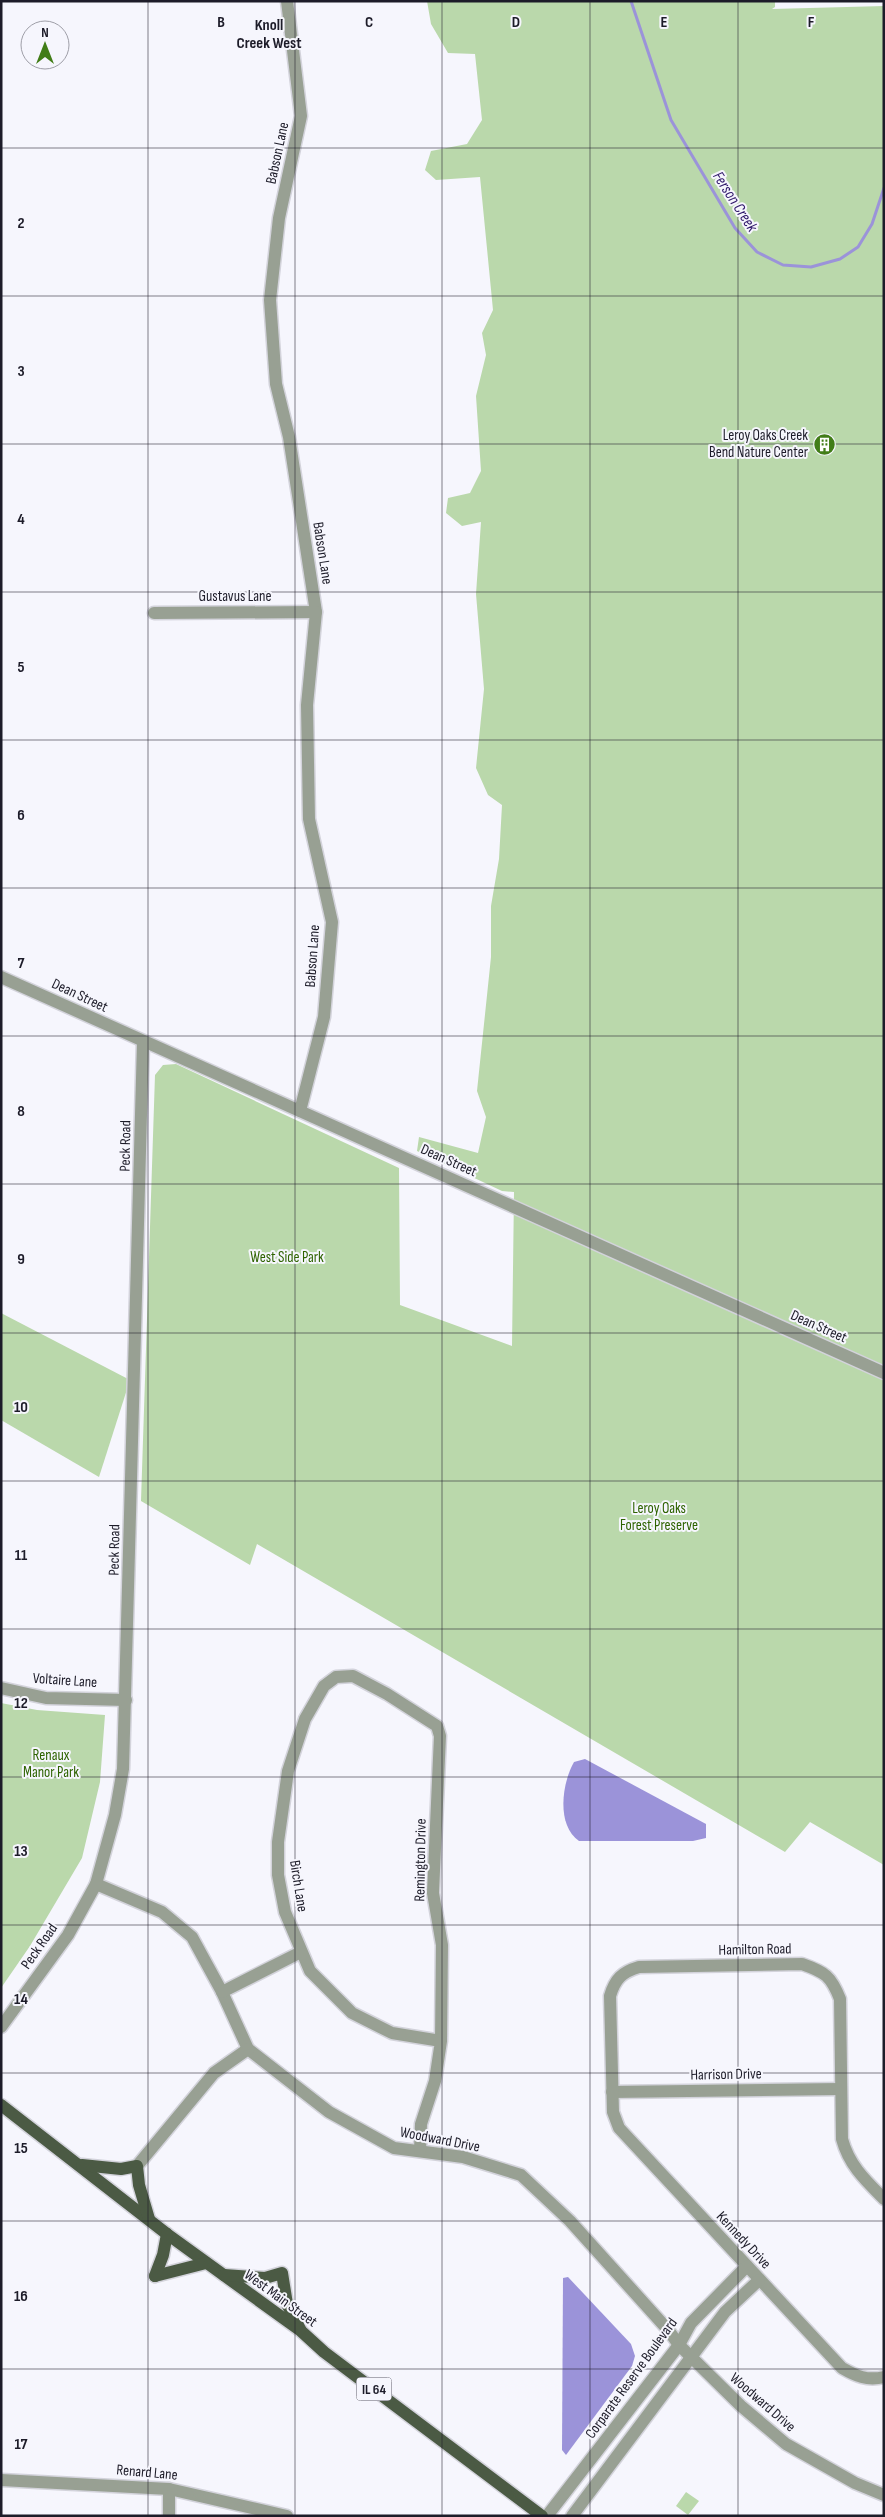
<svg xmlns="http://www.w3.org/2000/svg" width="885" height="2517" viewBox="0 0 885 2517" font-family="'Sofia Sans Condensed',sans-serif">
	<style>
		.green { fill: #bad8ab }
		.water { fill: #9b93d9 }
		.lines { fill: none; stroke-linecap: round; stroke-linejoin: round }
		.stream { stroke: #9b93d9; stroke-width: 3 }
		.minor-casing { stroke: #d3d3db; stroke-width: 15 }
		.major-casing { stroke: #d3d3db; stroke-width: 15 }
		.minor { stroke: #98a093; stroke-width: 12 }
		.major { stroke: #4b5a44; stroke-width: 12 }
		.grid { fill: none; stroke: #1d1c29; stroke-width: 1; stroke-opacity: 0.55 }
		.labels { text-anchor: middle; stroke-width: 4; stroke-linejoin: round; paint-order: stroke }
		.shield { fill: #f6f6fd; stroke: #5e5d69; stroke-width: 1 }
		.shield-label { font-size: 14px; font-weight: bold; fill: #1d1c29 }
		.street-label { font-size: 15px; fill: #1d1c29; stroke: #f6f6fd }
		.poi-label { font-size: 15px; fill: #1d1c29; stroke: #f6f6fd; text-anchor: end }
		.park-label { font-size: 15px; fill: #2e6300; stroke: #f6f6fd }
		.neighbourhood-label { font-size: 16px; font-weight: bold; fill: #1d1c29; stroke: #f6f6fd }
		.water-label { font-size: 16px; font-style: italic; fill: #30196b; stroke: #f6f6fd }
		.grid-label { font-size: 16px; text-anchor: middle; font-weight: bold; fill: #1d1c29; stroke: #f6f6fd; stroke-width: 4; stroke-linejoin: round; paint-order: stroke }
	</style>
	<rect width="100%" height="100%" fill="#f6f6fd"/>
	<g class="green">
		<path d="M427,1H775V7L772,9L884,6V1865L810,1822L785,1852L257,1544L250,1565L141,1501L155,1075L163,1065L176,1064L399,1168L400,1305L512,1346L514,1192L502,1191L417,1151L419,1137L478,1153L486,1117L477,1091L491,957V906L499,859L502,805L488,795L476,768L484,689L476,594L481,522L462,526L446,513L448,498L470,493L481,471L476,396L486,355L482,333L493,310L480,177L436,180L425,170L431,151L467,144L482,120L475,54L448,53L431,24Z"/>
		<path d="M1,1313L130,1380L99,1477L1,1420Z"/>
		<path d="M1,1703L37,1710L105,1715L100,1782L82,1858L30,1946L1,1988Z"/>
		<path d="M686,2492L699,2501L688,2515L676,2506Z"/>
	</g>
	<g class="water">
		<path d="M585,1759L706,1824V1838L693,1841H579C556,1825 562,1783 574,1762Z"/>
		<path d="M568,2277L631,2344L635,2356L632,2366L566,2455L562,2450L563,2278Z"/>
	</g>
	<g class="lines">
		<path class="stream" d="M631,1L671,120L735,228L757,252L783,265L811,267L840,259L858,247L872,224L884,188"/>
		<defs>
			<g id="minor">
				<path d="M287,1L301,116L279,218L270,300L276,384L289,437L316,612L307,705L309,819L332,922L324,1017L300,1111"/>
				<path d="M154,613L316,612"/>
				<path d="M1,977L884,1373"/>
				<path d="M1,1688L46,1698L126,1700"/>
				<path d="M96,1884L162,1912L192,1937L222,1992L248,2049L329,2112L394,2148L463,2157L521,2175L570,2221L669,2331L679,2345L741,2406L786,2444L855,2483L884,2495"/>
				<path d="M222,1992L301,1952"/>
				<path d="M1,2027L68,1935L96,1884L115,1815L123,1769L143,1042"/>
				<path d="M612,2092L840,2089"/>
				<path d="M420,2151L421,2124L435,2081L441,2041L442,1945L433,1893L440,1736L437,1726L387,1694L353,1676L336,1677L324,1686L305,1719L288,1771L278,1842V1875L285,1912L310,1971L352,2013L392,2033L441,2041"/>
				<path d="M137,2166L214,2073L248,2049"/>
				<path d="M884,2199C865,2180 849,2165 842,2139L840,1999C831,1976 825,1972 802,1964L639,1967C622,1972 615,1979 610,1996L613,2112L619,2128L842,2368C856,2376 867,2381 884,2377"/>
				<path d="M1,2480L169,2489L287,2516"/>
				<path d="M169,2489V2516"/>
				<path d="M547,2516L679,2345L691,2323L747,2266"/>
				<path d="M572,2516L725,2312L759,2280"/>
			</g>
			<g id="major">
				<path d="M1,2105L167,2234L301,2331L324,2352L542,2516"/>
				<path d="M82,2165L121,2169L137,2166L139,2185L149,2219"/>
				<path d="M224,2275L265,2278L282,2273L287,2304L300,2329"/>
				<path d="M155,2276L206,2263"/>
				<path d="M155,2276L163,2255L167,2234"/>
			</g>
		</defs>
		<use href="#minor" class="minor-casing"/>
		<use href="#major" class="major-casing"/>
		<use href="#minor" class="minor"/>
		<use href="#major" class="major"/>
	</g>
	<path class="grid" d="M148,1V2516M295,1V2516M442,1V2516M590,1V2516M738,1V2516M1,148H884M1,296H884M1,444H884M1,592H884M1,740H884M1,888H884M1,1036H884M1,1184H884M1,1333H884M1,1481H884M1,1629H884M1,1777H884M1,1925H884M1,2073H884M1,2221H884M1,2369H884"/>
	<defs>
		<symbol id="building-disc" viewBox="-11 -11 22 22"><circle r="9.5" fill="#417d17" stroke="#f6f6fd"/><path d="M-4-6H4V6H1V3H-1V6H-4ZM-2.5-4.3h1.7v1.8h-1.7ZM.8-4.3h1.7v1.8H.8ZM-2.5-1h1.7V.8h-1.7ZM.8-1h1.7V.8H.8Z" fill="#fff"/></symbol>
	</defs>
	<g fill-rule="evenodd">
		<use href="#building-disc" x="812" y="432" width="25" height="25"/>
	</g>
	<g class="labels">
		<rect class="shield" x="356.5" y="2377.5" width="35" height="23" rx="4"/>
		<g class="shield-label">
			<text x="374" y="2394">IL 64</text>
		</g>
		<g class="street-label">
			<text transform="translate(277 153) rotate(-78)" y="5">Babson Lane</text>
			<text transform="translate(323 553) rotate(81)" y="5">Babson Lane</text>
			<text x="235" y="601">Gustavus Lane</text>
			<text transform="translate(312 956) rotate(-86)" y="5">Babson Lane</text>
			<text transform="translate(80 995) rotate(25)" y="5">Dean Street</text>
			<text transform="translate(125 1146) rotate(-89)" y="5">Peck Road</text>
			<text transform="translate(449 1160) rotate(24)" y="5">Dean Street</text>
			<text transform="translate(819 1326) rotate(24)" y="5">Dean Street</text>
			<text transform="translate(114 1550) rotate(-89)" y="5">Peck Road</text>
			<text transform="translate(65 1680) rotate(4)" y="5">Voltaire Lane</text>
			<text transform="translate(420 1860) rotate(-89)" y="5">Remington Drive</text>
			<text transform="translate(299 1886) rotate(81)" y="5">Birch Lane</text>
			<text transform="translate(39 1946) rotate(-55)" y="5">Peck Road</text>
			<text transform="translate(755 1949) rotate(-1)" y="5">Hamilton Road</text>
			<text transform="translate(726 2074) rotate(-1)" y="5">Harrison Drive</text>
			<text transform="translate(440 2139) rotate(11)" y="5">Woodward Drive</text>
			<text transform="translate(744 2240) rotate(47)" y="5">Kennedy Drive</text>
			<text transform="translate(281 2298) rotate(36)" y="5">West Main Street</text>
			<text transform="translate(631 2378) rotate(-54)" y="5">Corparate Reserve Boulevard</text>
			<text transform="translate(763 2402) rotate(41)" y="5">Woodward Drive</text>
			<text transform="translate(147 2472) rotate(5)" y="5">Renard Lane</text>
		</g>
		<g class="poi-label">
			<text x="808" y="440">Leroy Oaks Creek<tspan x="808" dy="17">Bend Nature Center</tspan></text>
		</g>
		<g class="park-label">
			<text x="287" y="1262">West Side Park</text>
			<text x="659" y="1513">Leroy Oaks<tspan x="659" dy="17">Forest Preserve</tspan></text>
			<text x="51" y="1760">Renaux<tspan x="51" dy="17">Manor Park</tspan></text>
		</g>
		<g class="neighbourhood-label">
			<text x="269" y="30">Knoll<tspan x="269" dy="18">Creek West</tspan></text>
		</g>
		<g class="water-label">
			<text transform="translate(736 201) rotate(57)" y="6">Ferson Creek</text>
		</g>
	</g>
	<g class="grid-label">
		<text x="221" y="27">B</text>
		<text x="369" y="27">C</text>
		<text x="516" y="27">D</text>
		<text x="664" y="27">E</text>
		<text x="811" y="27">F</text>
		<text x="21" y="228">2</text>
		<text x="21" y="376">3</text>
		<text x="21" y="524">4</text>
		<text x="21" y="672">5</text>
		<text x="21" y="820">6</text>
		<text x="21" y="968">7</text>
		<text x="21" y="1116">8</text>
		<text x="21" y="1264">9</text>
		<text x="21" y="1412">10</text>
		<text x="21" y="1560">11</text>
		<text x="21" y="1708">12</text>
		<text x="21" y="1856">13</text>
		<text x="21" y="2004">14</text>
		<text x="21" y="2153">15</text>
		<text x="21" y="2301">16</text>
		<text x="21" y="2449">17</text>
	</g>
	<rect width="885" height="2517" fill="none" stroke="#1d1c29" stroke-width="5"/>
	<g transform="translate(45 45)"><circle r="24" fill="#f6f6fd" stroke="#9f9fa8"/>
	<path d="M0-4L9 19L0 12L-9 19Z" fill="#417d17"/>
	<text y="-8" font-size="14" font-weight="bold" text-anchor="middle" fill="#1d1c29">N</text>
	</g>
</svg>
